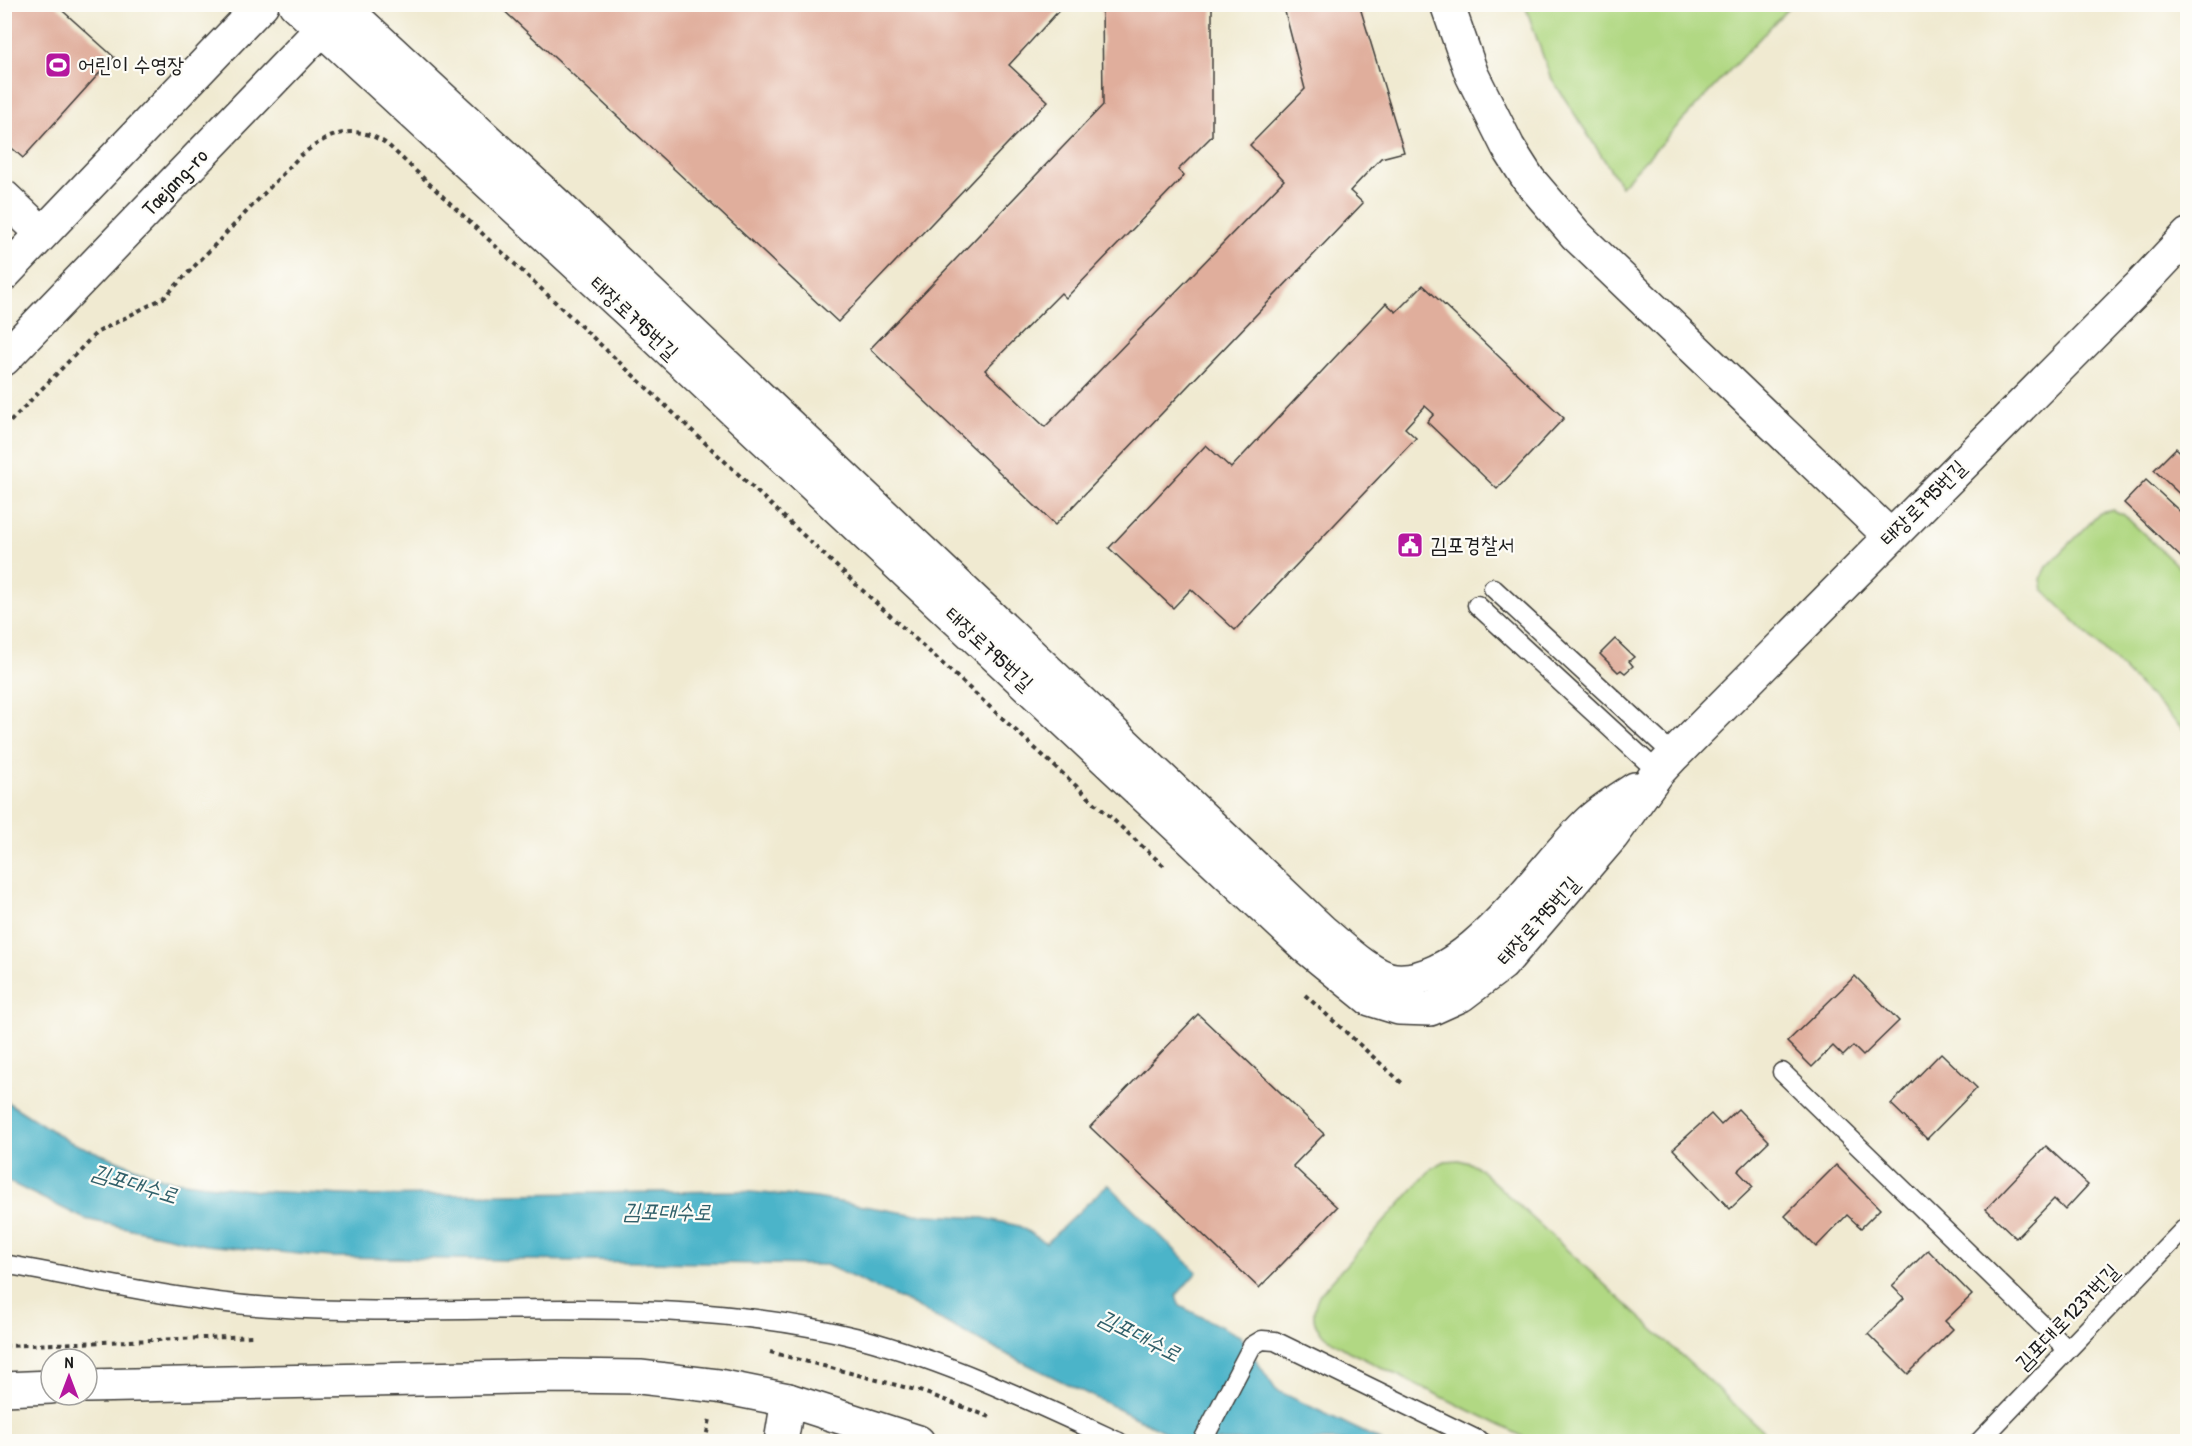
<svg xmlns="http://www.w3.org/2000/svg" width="2192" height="1446" viewBox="0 0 2192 1446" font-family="'Patrick Hand','Poor Story',sans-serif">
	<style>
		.green { fill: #b1d883; stroke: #667a50; stroke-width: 1.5 }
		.water { fill: #4bb4c9; stroke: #346872; stroke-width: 1.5 }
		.building { fill: #e0ae9c }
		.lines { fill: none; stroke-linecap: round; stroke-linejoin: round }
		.service-casing { stroke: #3c3b37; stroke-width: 21 }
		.minor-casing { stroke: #3c3b37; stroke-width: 36 }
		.tertiary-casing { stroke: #3c3b37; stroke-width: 36 }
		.path { stroke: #3c3b37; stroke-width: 4; stroke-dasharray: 4.5 4.5; stroke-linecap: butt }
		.service { stroke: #fff; stroke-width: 18 }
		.minor { stroke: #fff; stroke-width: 33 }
		.tertiary { stroke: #fff; stroke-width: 33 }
		.labels { text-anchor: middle; stroke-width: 4.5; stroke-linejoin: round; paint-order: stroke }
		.poi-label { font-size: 21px; fill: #1c1c1c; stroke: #fdfcf7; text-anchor: start }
		.street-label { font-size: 21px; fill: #1c1c1c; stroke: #fdfcf7 }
		.water-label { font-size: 22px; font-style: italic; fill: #31606a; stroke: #fdfcf7 }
	</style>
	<rect width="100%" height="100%" fill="#fdfcf7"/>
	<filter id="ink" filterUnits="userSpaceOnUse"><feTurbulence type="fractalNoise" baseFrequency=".0167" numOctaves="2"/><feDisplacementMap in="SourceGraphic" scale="12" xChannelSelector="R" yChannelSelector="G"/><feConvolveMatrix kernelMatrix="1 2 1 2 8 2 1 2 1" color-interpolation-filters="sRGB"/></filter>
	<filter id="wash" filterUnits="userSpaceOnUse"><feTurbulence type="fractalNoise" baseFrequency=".008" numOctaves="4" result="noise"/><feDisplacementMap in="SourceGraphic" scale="24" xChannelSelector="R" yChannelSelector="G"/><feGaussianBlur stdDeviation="1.35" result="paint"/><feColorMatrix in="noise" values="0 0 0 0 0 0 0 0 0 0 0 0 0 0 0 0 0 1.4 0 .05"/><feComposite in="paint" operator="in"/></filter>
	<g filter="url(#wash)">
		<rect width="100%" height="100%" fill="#f0ead1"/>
		<g class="green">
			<path d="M1525,5V4L1791,5L1621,186L1550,76Z"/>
			<path d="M2113,510L2124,515L2187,575V733L2043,590L2041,579L2047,567L2100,513Z"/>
			<path d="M1459,1160L1475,1165L1774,1441H1532L1348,1351C1323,1335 1304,1328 1319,1295L1432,1168L1445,1161Z"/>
		</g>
		<path class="water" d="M4,1100L68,1141L167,1180L257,1191L365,1196L739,1191L816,1198L911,1214L983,1218L1019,1226L1046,1243L1108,1184L1197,1272L1176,1296L1180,1306L1240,1336L1276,1390L1382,1441H1183L986,1344L905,1301L826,1265L331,1257L206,1245L85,1219L5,1180Z"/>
		<g id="blocks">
			<g class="building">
				<path d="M4,4H55L114,57L23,158L4,141Z"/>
				<path d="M497,4H1065L1009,65L1048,101L838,322Z"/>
				<path d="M1102,4H1212V136L1178,170L1184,176L1066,298L1061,293L985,370L1045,427L1284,180L1250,145L1305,89L1283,4H1359L1404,152L1381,158L1350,191L1363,203L1055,525L870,349L1103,105Z"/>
				<path d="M1423,285L1564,418L1497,489L1427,422L1434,414L1425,406L1405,428L1416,438L1235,630L1191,589L1173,608L1109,548L1206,445L1231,468L1386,303L1396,312Z"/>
				<path d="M2176,448L2188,459V502L2154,470Z"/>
				<path d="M2146,480L2188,519V564L2124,503Z"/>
				<path d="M1615,639L1634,657L1629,661L1633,666L1625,673L1621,670L1618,672L1600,654Z"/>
				<path d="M1855,976L1899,1021L1863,1056L1853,1046L1843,1056L1833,1046L1812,1067L1787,1042Z"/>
				<path d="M1198,1014L1324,1134L1293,1166L1337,1207L1259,1288L1090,1127Z"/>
				<path d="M1941,1053L1977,1088L1927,1139L1891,1104Z"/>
				<path d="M1738,1109L1769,1141L1738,1171L1753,1187L1730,1209L1673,1149L1711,1114L1721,1125Z"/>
				<path d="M2046,1146L2088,1185L2065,1210L2054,1199L2016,1238L1986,1209Z"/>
				<path d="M1836,1165L1880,1209L1861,1228L1847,1215L1816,1247L1785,1216Z"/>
				<path d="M1928,1250L1972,1295L1945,1321L1953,1329L1908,1374L1868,1334L1904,1298L1892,1286Z"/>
			</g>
		</g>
	</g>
	<g filter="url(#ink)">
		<use href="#blocks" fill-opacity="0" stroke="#3c3b37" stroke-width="1.5"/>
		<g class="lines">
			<defs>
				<g id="service">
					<path d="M1493,588L1674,755"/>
					<path d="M1477,605L1658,772"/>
					<path d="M1782,1072L2067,1349"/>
					<path d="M4,1264C92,1280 181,1301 270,1307C465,1320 667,1289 859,1338C949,1362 1035,1403 1119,1442"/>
					<path d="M1202,1442L1252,1346L1262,1340L1275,1341L1482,1442"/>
					<path d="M1979,1442L2188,1225"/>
				</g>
				<g id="minor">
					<path d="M4,197L42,233"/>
					<path d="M781,1442L788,1400"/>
				</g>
				<g id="tertiary">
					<path d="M295,4L629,312L1306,947L1370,999L1399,1008L1430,1009L1461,995L1502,964L1612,836L1658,772L1674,755L2138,288L2188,235"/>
					<path d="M340,4L558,206L1321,930C1339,945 1372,978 1395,980C1469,986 1541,866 1590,821C1603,809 1620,799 1635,789"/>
					<path d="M1447,4L1472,75L1508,147L1529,180L1576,235L1890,536"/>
					<path d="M4,274L262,4"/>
					<path d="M4,359L338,12"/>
					<path d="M87,1386L559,1376L640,1377L718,1386L788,1400L918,1442"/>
					<path d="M4,1389L51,1387"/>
				</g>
			</defs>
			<use href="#service" class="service-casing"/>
			<use href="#minor" class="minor-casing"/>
			<use href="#tertiary" class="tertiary-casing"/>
			<g class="path">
				<path d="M4,428L96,333L165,297L301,155C330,133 354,122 387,144L850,579L1166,868"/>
				<path d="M1305,995L1402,1083"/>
				<path d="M4,1346L254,1336"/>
				<path d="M770,1352L923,1392L990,1417"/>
				<path d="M4,1440L98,1439L109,1442"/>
				<path d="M705,1442L710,1419"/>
			</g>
			<use href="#service" class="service"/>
			<use href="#minor" class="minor"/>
			<use href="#tertiary" class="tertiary"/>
		</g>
	</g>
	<defs>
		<symbol id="stadium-square" viewBox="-11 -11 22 22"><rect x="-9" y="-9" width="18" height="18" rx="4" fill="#b5179e" stroke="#fdfcf7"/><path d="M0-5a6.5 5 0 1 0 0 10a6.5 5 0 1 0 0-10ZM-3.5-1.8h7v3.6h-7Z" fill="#fff"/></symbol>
		<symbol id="civic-square" viewBox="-11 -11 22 22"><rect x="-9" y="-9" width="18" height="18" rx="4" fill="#b5179e" stroke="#fdfcf7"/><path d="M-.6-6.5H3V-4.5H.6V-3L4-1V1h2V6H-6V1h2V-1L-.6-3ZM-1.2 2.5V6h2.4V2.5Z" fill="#fff"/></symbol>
	</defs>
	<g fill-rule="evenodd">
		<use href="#stadium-square" x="43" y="50" width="30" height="30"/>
		<use href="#civic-square" x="1395" y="530" width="30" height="30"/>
	</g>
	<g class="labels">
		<g class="poi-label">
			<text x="78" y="72">어린이 수영장</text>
			<text x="1430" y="552">김포경찰서</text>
		</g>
		<g class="street-label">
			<text transform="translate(175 182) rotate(-46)" y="7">Taejang-ro</text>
			<text transform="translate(634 318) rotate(43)" y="7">태장로795번길</text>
			<text transform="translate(1923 503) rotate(-45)" y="7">태장로795번길</text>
			<text transform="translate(989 649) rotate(43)" y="7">태장로795번길</text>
			<text transform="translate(1538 921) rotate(-48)" y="7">태장로795번길</text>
			<text transform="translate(2067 1317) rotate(-46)" y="7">김포대로1237번길</text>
		</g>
		<g class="water-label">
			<text transform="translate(135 1183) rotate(17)" y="8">김포대수로</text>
			<text transform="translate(667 1211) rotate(1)" y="8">김포대수로</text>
			<text transform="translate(1140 1335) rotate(27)" y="8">김포대수로</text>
		</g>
	</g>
	<rect width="2192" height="1446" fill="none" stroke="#fdfcf7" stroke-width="24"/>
	<g transform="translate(69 1377)"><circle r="28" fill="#fdfcf7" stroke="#a3a29f" stroke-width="1.5"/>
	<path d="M0-4.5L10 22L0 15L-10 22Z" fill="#b5179e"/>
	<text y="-9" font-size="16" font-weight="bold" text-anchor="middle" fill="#1c1c1c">N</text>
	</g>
</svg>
